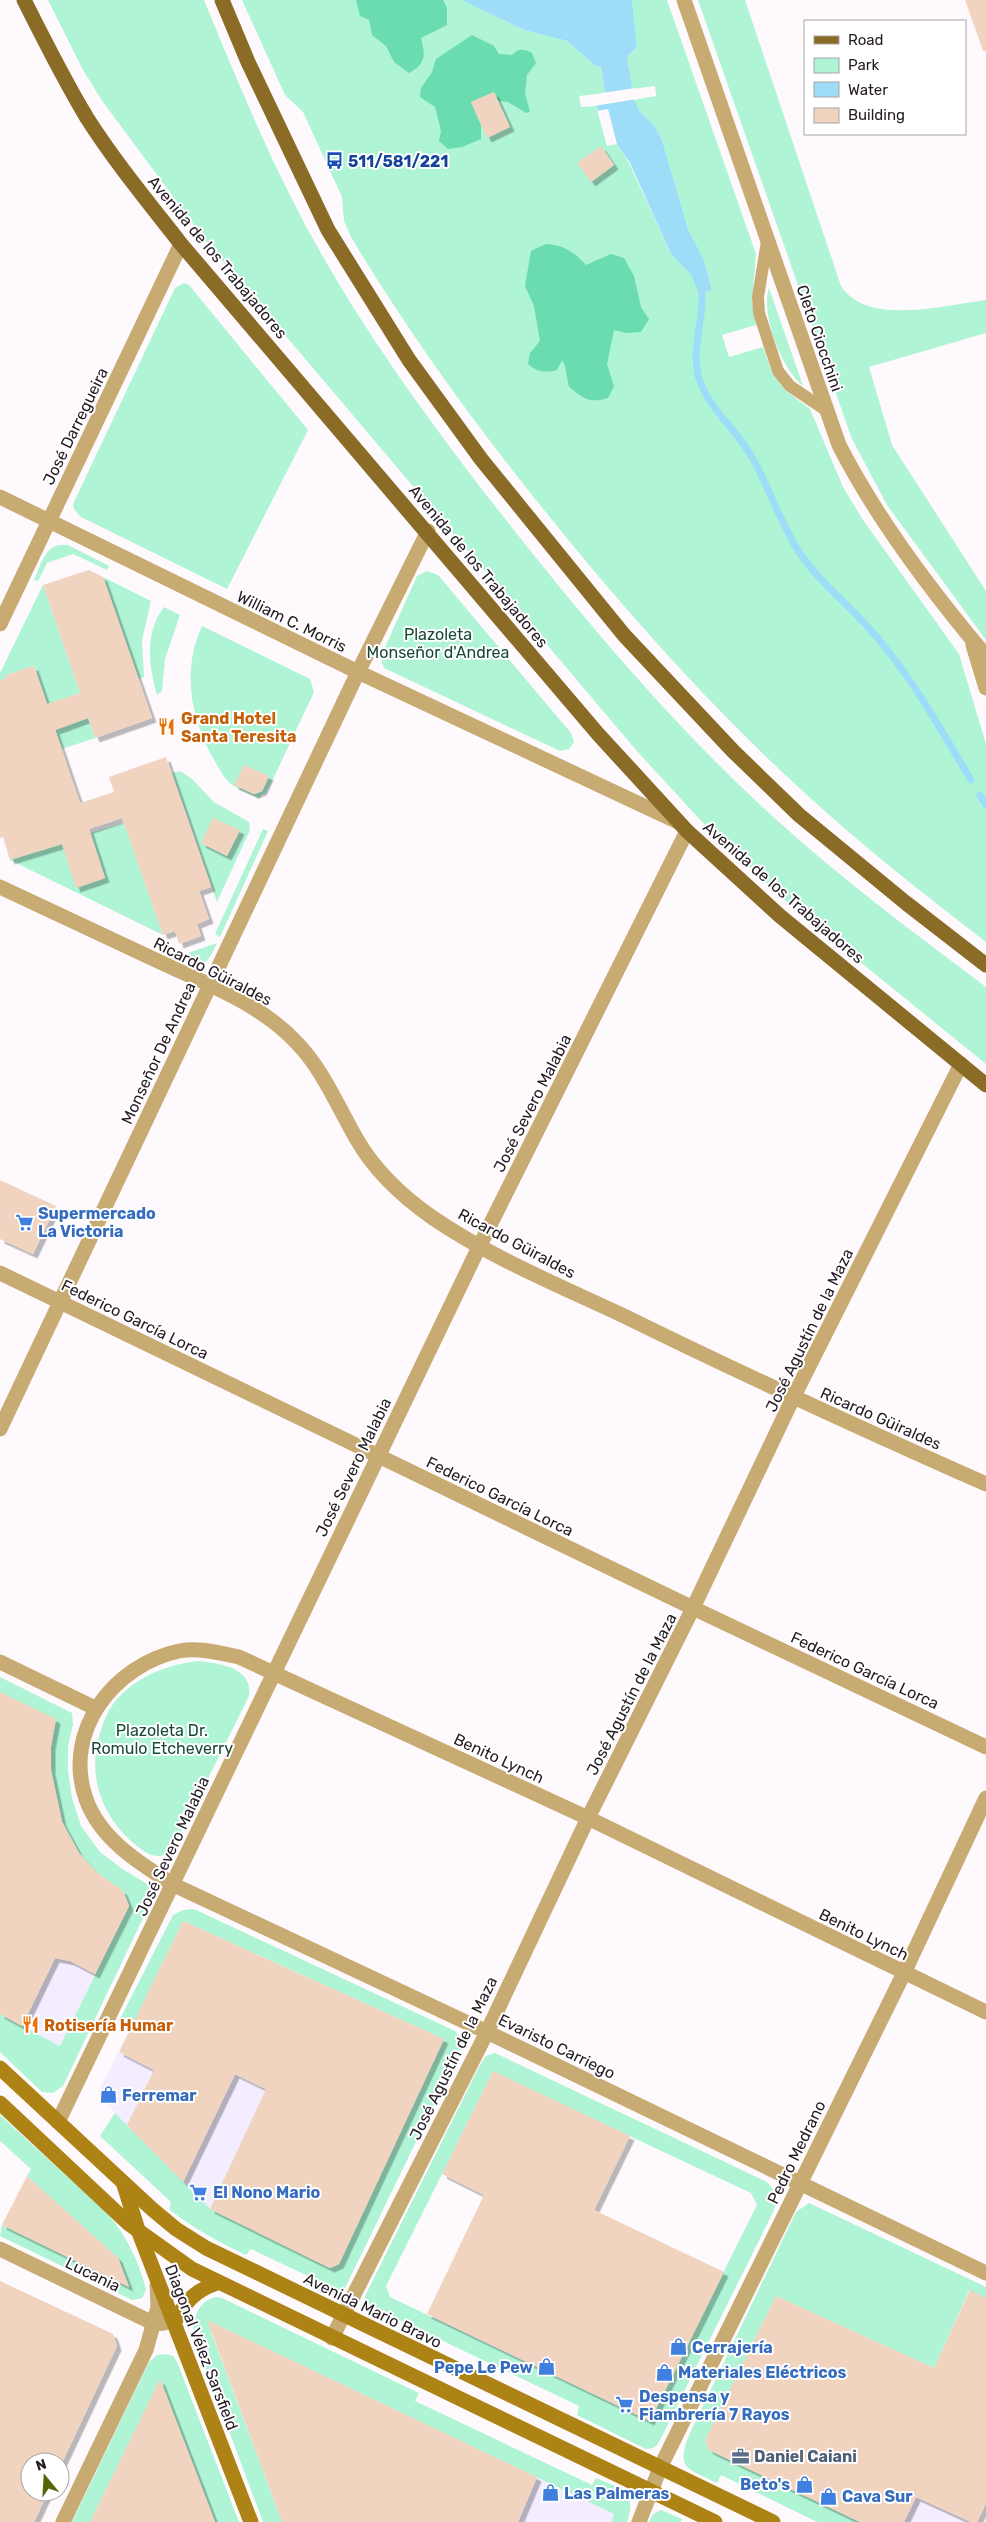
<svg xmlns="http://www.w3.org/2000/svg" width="986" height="2522" viewBox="0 0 986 2522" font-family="Rubik,sans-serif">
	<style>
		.commercial { fill: #f3edff }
		.green { fill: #aef4d5; fill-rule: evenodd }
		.forest { fill: #6bdcaf }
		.water { fill: #9eddf8 }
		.pier { fill: #fef9fd }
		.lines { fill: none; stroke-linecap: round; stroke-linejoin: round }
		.stream { stroke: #9eddf8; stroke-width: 7 }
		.building { fill: #f1d4bf; filter: url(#shadow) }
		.lane { stroke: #c8ab72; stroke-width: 12 }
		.street { stroke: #c8ab72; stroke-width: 15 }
		.secondary { stroke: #ae8316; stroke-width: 15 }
		.primary { stroke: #8a6c27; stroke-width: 15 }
		.labels { text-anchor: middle; stroke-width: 4; stroke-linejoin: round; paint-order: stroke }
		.transit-label { font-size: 16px; font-weight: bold; fill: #164399; stroke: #fff; text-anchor: start }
		.street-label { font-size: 16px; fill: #251b24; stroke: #fff }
		.park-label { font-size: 16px; fill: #194937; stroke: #fff }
		.food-label { font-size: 16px; font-weight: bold; fill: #c56008; stroke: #fff; text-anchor: start }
		.shop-label { font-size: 16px; font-weight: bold; fill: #366cbe; stroke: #fff; text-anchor: start }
		.service-label { font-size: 16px; font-weight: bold; fill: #4e5e75; stroke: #fff; text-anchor: start }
	</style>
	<defs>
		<filter id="shadow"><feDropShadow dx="4.5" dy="4.5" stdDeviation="0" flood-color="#0004"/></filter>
	</defs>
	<rect width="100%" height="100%" fill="#fef9fd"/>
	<g class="commercial">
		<path d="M57,1954L95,1974L60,2046L22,2026Z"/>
		<path d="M119,2052L154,2070L127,2125L103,2101L99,2090Z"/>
		<path d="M235,2075L266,2090L210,2209L183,2182Z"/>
		<path d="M537,2477L615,2514L612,2522H518Z"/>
		<path d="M916,2497L971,2522H904Z"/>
	</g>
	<g class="green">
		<path d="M48,0H204C237,80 271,163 313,239C371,344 443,440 517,534C598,636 683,736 780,823C845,882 916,934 986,987V1064L790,905L704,824L636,750L209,245L103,102L83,70Z"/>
		<path d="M242,0H461L524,30L567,41L597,67L601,66L605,93L579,96L581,107L596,106L607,146L617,144L629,163L671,254L691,275L699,294L712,289L704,260L688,229L662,140L654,125L640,112L634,100L656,96L655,86L632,89L627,57L637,47L632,0H667L756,254L752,301L756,325L722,335L729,357L763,347L772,373L786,391L810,409L843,487L863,520L959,654L986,744V942C925,895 865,848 808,796C708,705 620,605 536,500C469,416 406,329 351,237L344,221L342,197L303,112L285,95Z"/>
		<path d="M698,0H745L841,286C868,327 944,305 986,300V333L869,367L892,445L986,591V640L887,505L852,439Z"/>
		<path d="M184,283L189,285L308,430L227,589L81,517L74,509L73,504L175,288Z"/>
		<path d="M769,288L803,386C782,370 760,313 769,288Z"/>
		<path d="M59,545H68L109,566L107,570L73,554L47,563L38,581L34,580C40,567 44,548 59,545Z"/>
		<path d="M427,571L438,575L571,733L574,742L569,749L560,751L384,668L381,659L382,654L417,576Z"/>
		<path d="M103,577L151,601L142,640L144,677L139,679Z"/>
		<path d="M43,585L80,693L55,702L63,727L88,718L95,738L62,749L34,666L6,675L35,762L0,748V673Z"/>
		<path d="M164,607L180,615L165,659L162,691L157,695C149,666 144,633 164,607Z"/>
		<path d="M202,626L310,679L314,692L266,794V793L261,795L260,799C251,794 238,790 230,783C222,776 218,766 213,758C190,716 182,670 202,626ZM244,765L269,776L262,791L254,794L235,785Z"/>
		<path d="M180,771L192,779L214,802L249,822L250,830L217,902L172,773Z"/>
		<path d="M48,803L77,887L105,878L90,833L124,823L163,935L10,860Z"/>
		<path d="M263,829L268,831L220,937L215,934Z"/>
		<path d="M217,943C206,968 200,969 176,957Z"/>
		<path d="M197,1661C219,1663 253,1667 249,1696L173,1849C161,1861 149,1856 137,1846C101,1817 86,1774 101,1730C105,1717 111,1704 122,1694C143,1674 169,1665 197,1661Z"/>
		<path d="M0,1677L72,1713L73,1724L68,1747V1770L72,1798L81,1826L100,1852L121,1868L147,1884L153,1897L63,2086L53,2093L42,2092L0,2052V2014L60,2046L129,1906L123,1891L96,1872L79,1853L62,1822L51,1770V1746L55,1720L0,1692Z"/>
		<path d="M194,1909L455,2031L460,2038V2051L345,2288C330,2299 319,2291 305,2284L308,2276L251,2249L246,2255C218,2242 193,2228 169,2209L171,2202L100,2136L115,2113L210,2209L330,2268L339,2264L444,2039L183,1921L132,2027L119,2021L173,1915L183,1910Z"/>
		<path d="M495,2053L765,2181C776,2189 778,2198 774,2210L658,2444L653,2448L646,2449L577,2415L579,2406L395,2318L391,2325C377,2319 363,2315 365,2296L480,2065L486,2056ZM493,2072L751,2193L757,2205L649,2421L390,2297L386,2286Z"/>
		<path d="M0,2115L109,2215C127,2238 139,2261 146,2290L142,2298L132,2300L0,2236L2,2225L117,2281L125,2277L118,2258L27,2176L31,2169L0,2141Z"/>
		<path d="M809,2203L986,2287V2298L969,2291L934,2368L776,2296L705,2441L709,2450L860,2522H817L721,2475L717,2483C687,2468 675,2469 690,2433L796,2212Z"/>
		<path d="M216,2297L222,2298L419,2393L415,2401L592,2485L596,2478C621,2489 638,2491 627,2522H612L614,2514L215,2324L211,2332L282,2522H263L193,2335C193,2318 198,2301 216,2297Z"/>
		<path d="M166,2354L173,2356L177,2362L239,2522H215L164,2389L157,2386L90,2522H72L149,2362L157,2355Z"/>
		<path d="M661,2510L682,2519L681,2522H649L653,2514Z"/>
	</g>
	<g class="forest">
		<path d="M356,0H443L447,8V25L421,38C425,55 427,63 409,73L394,62L386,46L372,35L369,20L360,16Z"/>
		<path d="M472,35L494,46L499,54L512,55C519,48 523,49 532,53L536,63L527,75L525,93L530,112L526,113L508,102L498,101L494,92L471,102L481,125V139L462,147L448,149L439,141L441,131L435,107L420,97L421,88L432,72L436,59Z"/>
		<path d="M546,244C564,245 574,252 586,265L611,254L624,258L634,276L641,307L649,319L641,332L626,333L614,330L607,364L614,386L608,398C590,404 583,398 569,387L565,366L562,360L557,370C544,373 537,372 528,364L530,353L540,341L534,306L525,286L531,251Z"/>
	</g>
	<path class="water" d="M461,0H632L637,47L627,57L634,100L640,112L654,125L662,140L688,229L704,260L712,290L699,294L691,275L671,254L630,163L617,144L608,109L598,111L596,106L605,93L601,66L597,67L567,41L524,30Z"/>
	<path class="pier" d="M635,88L637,99L594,106L602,93Z"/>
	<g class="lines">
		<g class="stream">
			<path d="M701,285C706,315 691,345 698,375C706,406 734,427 750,454C769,485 779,521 799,552C822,586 855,609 880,641C916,684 942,732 971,780"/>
			<path d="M980,795L986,805"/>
		</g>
	</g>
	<g class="building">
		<path d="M965,0H986V51H983Z"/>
		<path d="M494,92L510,127L487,138L471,102Z"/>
		<path d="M601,146L614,165L591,182L577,163Z"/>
		<path d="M89,570L103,577L152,718L95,738L88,718L55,730L80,803L114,792L109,777L166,757L211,887L199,891L209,919L197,924L201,936L179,944L175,931L163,935L122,818L89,829L105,878L76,888L62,844L10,860L3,837L0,838V680L7,678L6,675L34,666L47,704L80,693L43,585Z"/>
		<path d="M244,765L269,776L262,791L254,794L234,785Z"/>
		<path d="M213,818L240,830L227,856L201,843Z"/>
		<path d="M0,1180L56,1206L33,1254L0,1239Z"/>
		<path d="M0,1692L56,1719L51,1746V1770L62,1822L79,1853L96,1872L123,1891L129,1906L95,1974L70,1961L55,1958L22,2026L0,2014Z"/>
		<path d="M183,1921L444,2039L339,2264L330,2268L210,2209L266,2089L235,2074L183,2182L127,2125L154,2070L119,2052Z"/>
		<path d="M493,2071L630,2136L594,2210L724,2272L650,2421L427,2314L484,2195L442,2174Z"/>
		<path d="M27,2176L118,2258L129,2287L2,2225Z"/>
		<path d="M0,2281L113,2334L117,2346L60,2467V2462H30V2492H48L34,2522H0Z"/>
		<path d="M970,2290L986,2298V2503L977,2522H971L916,2497L904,2522H860L709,2450L705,2440L776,2296L934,2368Z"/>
		<path d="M207,2320L537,2477L518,2522H282Z"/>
		<path d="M160,2379L215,2522H90L117,2467Z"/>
	</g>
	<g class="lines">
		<path class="lane" d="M767,241L758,297L759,313L778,371L790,386L827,411"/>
		<g class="street">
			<path d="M684,0L839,445C878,521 931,591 986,656"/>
			<path d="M0,497L358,672L678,822"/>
			<path d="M0,624L181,244"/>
			<path d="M973,645L986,688"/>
			<path d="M0,887C53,912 107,937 160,962C207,984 261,1004 297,1043C323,1070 337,1105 356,1138C374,1170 403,1197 433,1218C492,1258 558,1285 622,1315C742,1374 864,1430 986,1484"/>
			<path d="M0,1273L693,1608L986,1747"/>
			<path d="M0,1429L358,672L428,531"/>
			<path d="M0,1662L95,1708"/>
			<path d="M986,2012L588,1818L239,1657C220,1653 199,1647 179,1651C114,1665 62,1731 86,1799C100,1839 139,1863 174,1885L487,2032L986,2273"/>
			<path d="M58,2122L479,1247L687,831"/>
			<path d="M0,2249L155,2324L164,2323"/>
			<path d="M332,2338L487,2032L588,1818L693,1608L793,1398L961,1064"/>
			<path d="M63,2522L146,2350L158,2307L157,2285"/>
			<path d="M639,2522L660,2468L904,1973L986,1798"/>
		</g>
		<g class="secondary">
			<path d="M0,2068L152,2209L176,2229L206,2248L773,2522"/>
			<path d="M0,2103L129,2224L192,2269L715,2522"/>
			<path d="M124,2185L138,2230L251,2522"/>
			<path d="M174,2323C185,2302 194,2291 217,2283"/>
		</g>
		<g class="primary">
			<path d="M24,0C44,40 64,80 87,118C115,162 149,203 181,244L598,734L687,831L780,916L986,1085"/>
			<path d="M222,0L248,62L328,230L409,360L481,459L624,635L733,751L799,815L906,903L986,965"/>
		</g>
	</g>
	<defs>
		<symbol id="bus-bare" viewBox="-9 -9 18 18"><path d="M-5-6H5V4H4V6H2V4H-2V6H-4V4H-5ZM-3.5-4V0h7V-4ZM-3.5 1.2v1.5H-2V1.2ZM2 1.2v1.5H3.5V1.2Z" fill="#1a4fb4" stroke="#fff" stroke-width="2.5" paint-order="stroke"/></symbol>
		<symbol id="restaurant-bare" viewBox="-9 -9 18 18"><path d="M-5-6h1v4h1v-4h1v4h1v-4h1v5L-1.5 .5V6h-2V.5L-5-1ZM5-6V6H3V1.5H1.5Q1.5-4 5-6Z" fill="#e8710a" stroke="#fff" stroke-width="2.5" paint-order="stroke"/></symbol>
		<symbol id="supermarket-bare" viewBox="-9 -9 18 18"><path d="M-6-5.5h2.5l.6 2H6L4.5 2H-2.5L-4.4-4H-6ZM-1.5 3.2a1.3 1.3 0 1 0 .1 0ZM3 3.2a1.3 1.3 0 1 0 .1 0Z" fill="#3f7fe0" stroke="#fff" stroke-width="2.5" paint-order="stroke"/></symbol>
		<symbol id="shop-bare" viewBox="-9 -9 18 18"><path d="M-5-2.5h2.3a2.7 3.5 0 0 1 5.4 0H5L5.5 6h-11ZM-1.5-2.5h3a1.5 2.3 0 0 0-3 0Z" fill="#3f7fe0" stroke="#fff" stroke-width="2.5" paint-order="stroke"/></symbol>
		<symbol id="office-bare" viewBox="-9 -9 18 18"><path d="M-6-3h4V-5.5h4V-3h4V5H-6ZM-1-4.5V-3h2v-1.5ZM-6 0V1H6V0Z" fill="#5c6f8a" stroke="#fff" stroke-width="2.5" paint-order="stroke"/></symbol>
	</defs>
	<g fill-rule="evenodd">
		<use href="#bus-bare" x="322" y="148" width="25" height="25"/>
		<use href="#restaurant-bare" x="154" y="714" width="25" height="25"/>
		<use href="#supermarket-bare" x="12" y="1210" width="25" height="25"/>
		<use href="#restaurant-bare" x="18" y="2012" width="25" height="25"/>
		<use href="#shop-bare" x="96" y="2082" width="25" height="25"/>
		<use href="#supermarket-bare" x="186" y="2180" width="25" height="25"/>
		<use href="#shop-bare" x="666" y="2334" width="25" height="25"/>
		<use href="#shop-bare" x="534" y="2354" width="25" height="25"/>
		<use href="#shop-bare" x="652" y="2360" width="25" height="25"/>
		<use href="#supermarket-bare" x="612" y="2392" width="25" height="25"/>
		<use href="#office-bare" x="728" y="2444" width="25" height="25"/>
		<use href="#shop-bare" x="792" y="2472" width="25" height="25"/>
		<use href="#shop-bare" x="538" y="2480" width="25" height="25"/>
		<use href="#shop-bare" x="816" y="2484" width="25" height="25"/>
	</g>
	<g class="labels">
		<g class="transit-label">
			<text x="348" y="167">511/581/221</text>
		</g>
		<g class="street-label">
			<text transform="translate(218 257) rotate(50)" y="6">Avenida de los Trabajadores</text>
			<text transform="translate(820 338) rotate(71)" y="6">Cleto Ciocchini</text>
			<text transform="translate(75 426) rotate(-64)" y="6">José Darregueira</text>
			<text transform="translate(479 566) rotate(50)" y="6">Avenida de los Trabajadores</text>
			<text transform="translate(292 621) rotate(26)" y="6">William C. Morris</text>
			<text transform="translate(784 892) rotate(41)" y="6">Avenida de los Trabajadores</text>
			<text transform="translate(213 971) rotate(27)" y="6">Ricardo Güiraldes</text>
			<text transform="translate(158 1053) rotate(-65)" y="6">Monseñor De Andrea</text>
			<text transform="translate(532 1103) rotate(-63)" y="6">José Severo Malabia</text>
			<text transform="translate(517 1243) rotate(28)" y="6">Ricardo Güiraldes</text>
			<text transform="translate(135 1319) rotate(26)" y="6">Federico García Lorca</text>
			<text transform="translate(809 1330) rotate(-64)" y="6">José Agustín de la Maza</text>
			<text transform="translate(881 1418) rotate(24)" y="6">Ricardo Güiraldes</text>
			<text transform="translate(353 1467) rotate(-64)" y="6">José Severo Malabia</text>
			<text transform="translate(500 1496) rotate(26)" y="6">Federico García Lorca</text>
			<text transform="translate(865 1670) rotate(25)" y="6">Federico García Lorca</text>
			<text transform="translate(631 1694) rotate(-63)" y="6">José Agustín de la Maza</text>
			<text transform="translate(499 1758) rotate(25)" y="6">Benito Lynch</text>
			<text transform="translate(172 1846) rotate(-65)" y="6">José Severo Malabia</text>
			<text transform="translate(864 1934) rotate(26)" y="6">Benito Lynch</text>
			<text transform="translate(557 2046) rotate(26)" y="6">Evaristo Carriego</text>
			<text transform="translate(453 2058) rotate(-64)" y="6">José Agustín de la Maza</text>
			<text transform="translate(796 2152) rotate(-64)" y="6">Pedro Medrano</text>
			<text transform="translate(93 2274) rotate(26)" y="6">Lucania</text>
			<text transform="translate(373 2310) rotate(26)" y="6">Avenida Mario Bravo</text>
			<text transform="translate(202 2347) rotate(69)" y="6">Diagonal Vélez Sarsfield</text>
		</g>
		<g class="park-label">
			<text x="438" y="640">Plazoleta<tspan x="438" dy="18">Monseñor d'Andrea</tspan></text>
			<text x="162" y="1736">Plazoleta Dr.<tspan x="162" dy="18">Romulo Etcheverry</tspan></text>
		</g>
		<g class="food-label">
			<text x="181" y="724">Grand Hotel<tspan x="181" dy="18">Santa Teresita</tspan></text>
			<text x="44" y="2031">Rotisería Humar</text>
		</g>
		<g class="shop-label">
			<text x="38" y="1219">Supermercado<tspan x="38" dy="18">La Victoria</tspan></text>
			<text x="122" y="2101">Ferremar</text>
			<text x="213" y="2198">El Nono Mario</text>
			<text x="692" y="2353">Cerrajería</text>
			<text x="533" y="2373" text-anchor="end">Pepe Le Pew</text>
			<text x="678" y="2378">Materiales Eléctricos</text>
			<text x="639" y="2402">Despensa y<tspan x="639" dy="18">Fiambrería 7 Rayos</tspan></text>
			<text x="790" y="2490" text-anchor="end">Beto's</text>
			<text x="564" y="2499">Las Palmeras</text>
			<text x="842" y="2502">Cava Sur</text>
		</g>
		<g class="service-label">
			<text x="754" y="2462">Daniel Caiani</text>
		</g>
	</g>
	<rect x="804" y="20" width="162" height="115" fill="#ffffff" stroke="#a8a4a7"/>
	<rect x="814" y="36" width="25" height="8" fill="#8a6c27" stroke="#a8a4a7"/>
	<text x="848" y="45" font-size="15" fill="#251b24">Road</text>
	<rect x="814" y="58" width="25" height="15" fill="#aef4d5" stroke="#a8a4a7"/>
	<text x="848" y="70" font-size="15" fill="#251b24">Park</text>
	<rect x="814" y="82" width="25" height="15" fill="#9eddf8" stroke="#a8a4a7"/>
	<text x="848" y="95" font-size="15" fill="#251b24">Water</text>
	<rect x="814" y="108" width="25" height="15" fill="#f1d4bf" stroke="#a8a4a7"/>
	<text x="848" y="120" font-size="15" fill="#251b24">Building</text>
	<g transform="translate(45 2477) rotate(342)"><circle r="24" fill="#ffffff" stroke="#a8a4a7"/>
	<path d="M0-4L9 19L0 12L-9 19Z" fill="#576509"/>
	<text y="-8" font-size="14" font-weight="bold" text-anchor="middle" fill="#251b24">N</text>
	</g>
</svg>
